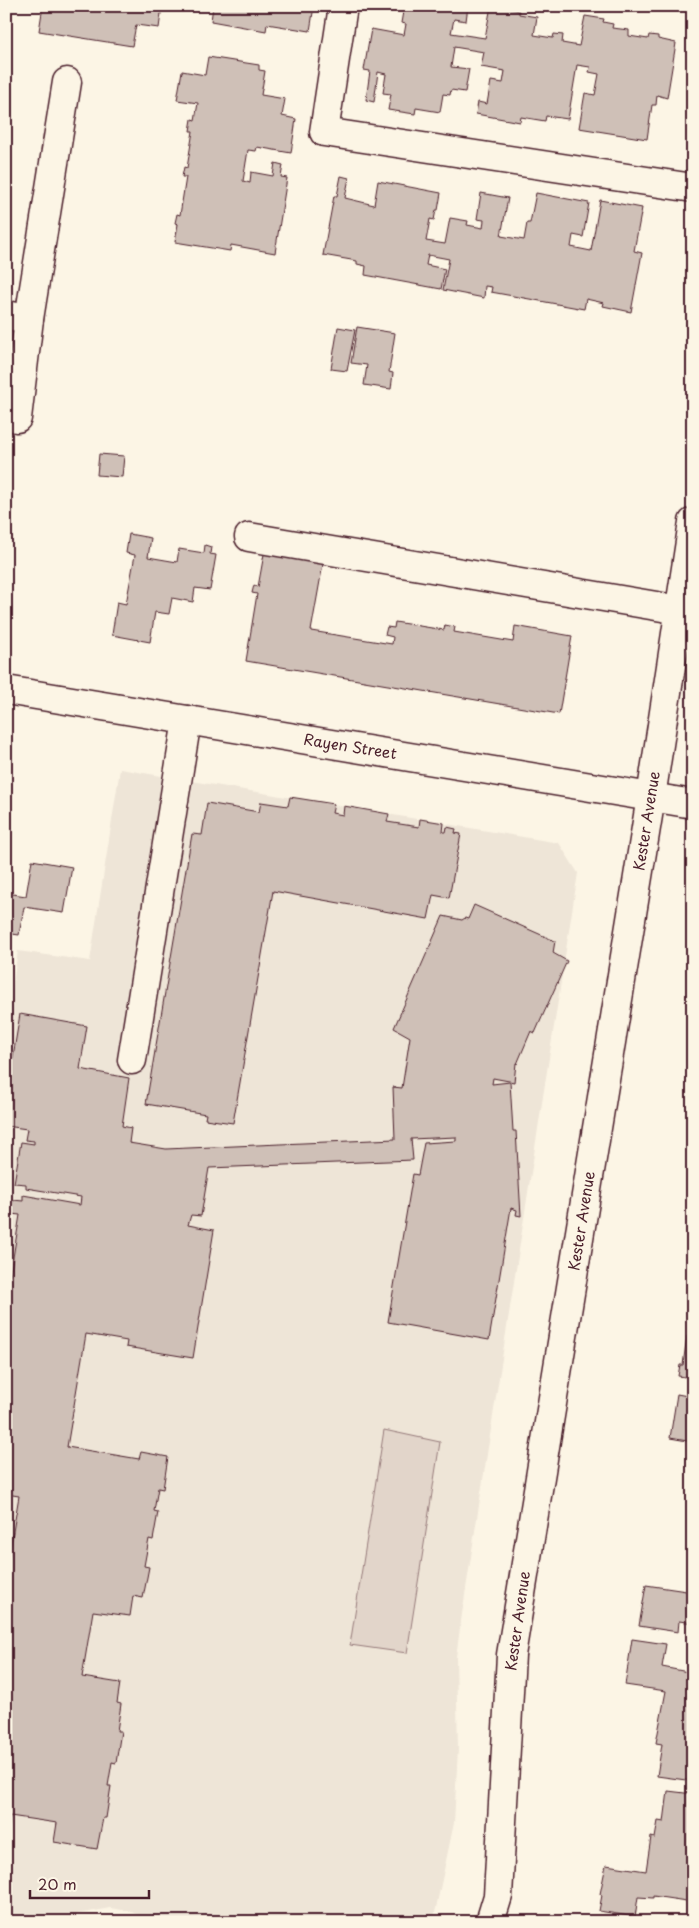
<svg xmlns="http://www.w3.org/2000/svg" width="699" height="1928" viewBox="0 0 699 1928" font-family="'Playpen Sans',sans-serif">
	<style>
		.built { fill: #eee5d7 }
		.green { fill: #e2d5ca; stroke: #967a7a }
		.building { fill: #cfc0b7; stroke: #4a1f2b }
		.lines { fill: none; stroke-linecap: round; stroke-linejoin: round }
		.minor-casing { stroke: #4a1f2b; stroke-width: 31 }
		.minor { stroke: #fcf5e5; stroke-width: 28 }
		.labels { text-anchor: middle; stroke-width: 4.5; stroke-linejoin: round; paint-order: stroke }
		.street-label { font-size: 15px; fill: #4a1f2b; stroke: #fcf5e5 }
	</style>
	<rect width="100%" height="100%" fill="#fcf5e5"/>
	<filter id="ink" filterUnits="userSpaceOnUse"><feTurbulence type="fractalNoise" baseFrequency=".02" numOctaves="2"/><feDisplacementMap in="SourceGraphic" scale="10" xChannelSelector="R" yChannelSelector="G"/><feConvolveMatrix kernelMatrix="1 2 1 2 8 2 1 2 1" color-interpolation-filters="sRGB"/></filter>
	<g filter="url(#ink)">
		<path class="built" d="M120,769L559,843L578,873L462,1614L456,1657L458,1749L454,1823L433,1922H154L129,1911L110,1908L78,1914L64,1922H6V1026L18,951L90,961Z"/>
		<path class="green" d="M384,1430L440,1442L407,1653L350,1645Z"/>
		<g class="building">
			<path d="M43,6H162L159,28L136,25L132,46L39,31Z"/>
			<path d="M213,6H314L310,31L267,24L266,31L211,21Z"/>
			<path d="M404,6H468L466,21L454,19L451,33L485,38L491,6L510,7L509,9L519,11V14L537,17L534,35L553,38L554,34L563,35L562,43L579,46L585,16L604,19L603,22L613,24L612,28L629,30V36L648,39L649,35L658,36V39L676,43L667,98L657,95L656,105H652L647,139L579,128L585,93L595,95L599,74L589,72L590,67L577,65L568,119L546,116L545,121L521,117L520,122L476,114L478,102L487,104L491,81L503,83L505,71L481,67L484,52L454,47L451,67L469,69L465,92L451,90L450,95L443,94L440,112L416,108L415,114L388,110L391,94L383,93L386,74L378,72L374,102L366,100L370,71L364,70L371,29L404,35L406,24L401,23Z"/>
			<path d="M208,57L259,65V70L265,71L261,95L285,99L282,116L296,119L291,153L257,147L256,151L248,150L243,181L250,183L251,172L273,176L275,163L283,165L281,177L287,178L275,253L231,245L230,251L175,242L178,224L175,223L177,214L180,215L186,177H182L184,167L187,168L193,131H190L192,119L195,120L198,103L177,100L182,71L205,75Z"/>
			<path d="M341,176L349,178L345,198L374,205L378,181L441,193L438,210H436L434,220L430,219L426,241L445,244L450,218L468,221L467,225L483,228L484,220L477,219L481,193L508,198L501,236L524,240L527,223H530L536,193L589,203L583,237L573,235L571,247L591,251L600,200L642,208L634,251L642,253L631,312L603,306L604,303L586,299L584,309L491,292L492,287L485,286L484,298L443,290L449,259L428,255L426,265L445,269L441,289L365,275L366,266L357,264V261L323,255L334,196H337Z"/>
			<path d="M338,327L355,330L347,371L331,369Z"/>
			<path d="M357,327L395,333L389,372L393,373L391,389L364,385L367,365L351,363Z"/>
			<path d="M99,454L124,456L122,477L97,475Z"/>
			<path d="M129,534L151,538L148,557L177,562L179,549L204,553L205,545L211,547L210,554L216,555L210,590L195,588L193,602L172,598L169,614L155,612L150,642L112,635L117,602L126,604L135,555L126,553Z"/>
			<path d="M264,554L301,560L302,554L309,556V561L323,564L311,631L392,644L393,637L385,635L387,627L394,628L395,622L444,630L445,625L455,627L454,632L513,642L515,626L572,636L559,714L246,661L257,594L252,593L254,585L258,587Z"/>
			<path d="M290,797L334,804L332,813L343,815L344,806L389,814L387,822L419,827L420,819L444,823L443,832H446L447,827L456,829L455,833L461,834L449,898L433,895L428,919L273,891L233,1123L205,1119L206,1114L146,1104L192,834L202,835L207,803L259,812L261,802L288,806Z"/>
			<path d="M32,860L72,867L64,913L24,907L19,935L6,933V893L26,896Z"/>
			<path d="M474,905L555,941L553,953L567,961L535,1033L531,1031L517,1064L516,1063L514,1082L493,1078L492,1084L510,1082L513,1131H516L521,1216L516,1215L517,1210L511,1208L489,1340L388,1322L413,1174L418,1175L424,1143L456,1141V1137L411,1139L413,1160L209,1168L201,1216L191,1215L188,1225L214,1230L193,1358L126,1347L127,1341L86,1334L67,1447L139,1459L141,1452L168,1457L163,1489L158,1488L154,1511L158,1512L153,1540L149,1539L144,1566L149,1567L143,1598L133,1596L130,1616L93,1611L82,1677L120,1683L117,1703L121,1704L117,1731H121L116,1763L112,1762L108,1786H111L106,1818H103L97,1849L54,1842L57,1823L10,1816L8,1833H6V1573L19,1496L6,1494V1300L20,1215L11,1214L13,1200L23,1201V1195L80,1205L81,1197L26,1188V1184L14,1183L21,1142L34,1144V1141L25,1140L27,1129L6,1126V1099L20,1014L87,1026L80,1069L129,1078L122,1126L131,1128L129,1143L166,1149L395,1139L393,1087L402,1088L410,1037L394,1028L443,916L462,920L465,918L468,919Z"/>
			<path d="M687,1336L693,1337V1378L678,1376L680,1365H683Z"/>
			<path d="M677,1394L693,1397V1442L670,1438Z"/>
			<path d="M646,1585L693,1592V1623L679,1621L678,1632L639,1626Z"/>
			<path d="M632,1639L666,1644L662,1667L693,1673V1781L657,1776L662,1744L656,1743L666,1691L625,1685Z"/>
			<path d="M668,1791L693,1794V1902L653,1896V1898L638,1897L635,1917L599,1911L602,1895L600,1894L606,1865L646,1871L651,1837L655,1838L658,1821L664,1822Z"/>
		</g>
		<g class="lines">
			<defs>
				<g id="minor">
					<path d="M343,6L324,132L693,188"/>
					<path d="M6,315L29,319L67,82"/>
					<path d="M17,418L29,319"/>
					<path d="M249,537L680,610"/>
					<path d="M6,690L693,804"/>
					<path d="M132,1060L187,720"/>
					<path d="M490,1922L498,1896L511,1655L651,797L693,522"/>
				</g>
			</defs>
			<use href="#minor" class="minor-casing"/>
			<use href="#minor" class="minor"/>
		</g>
	</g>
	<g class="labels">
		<g class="street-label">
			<text transform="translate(350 747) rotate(9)" y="5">Rayen Street</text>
			<text transform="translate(647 821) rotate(-81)" y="5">Kester Avenue</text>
			<text transform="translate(582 1221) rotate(-81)" y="5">Kester Avenue</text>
			<text transform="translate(518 1621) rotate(-82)" y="5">Kester Avenue</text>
		</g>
	</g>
	<rect width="699" height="1928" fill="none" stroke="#fcf5e5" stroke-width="25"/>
	<rect x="12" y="12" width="674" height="1903" fill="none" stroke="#4a1f2b" stroke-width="2" filter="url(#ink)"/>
	<path d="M30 1890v8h119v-8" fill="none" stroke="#4a1f2b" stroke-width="2.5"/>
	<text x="38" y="1890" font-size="15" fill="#4a1f2b" stroke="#fcf5e5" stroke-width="4" paint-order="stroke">20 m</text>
</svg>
